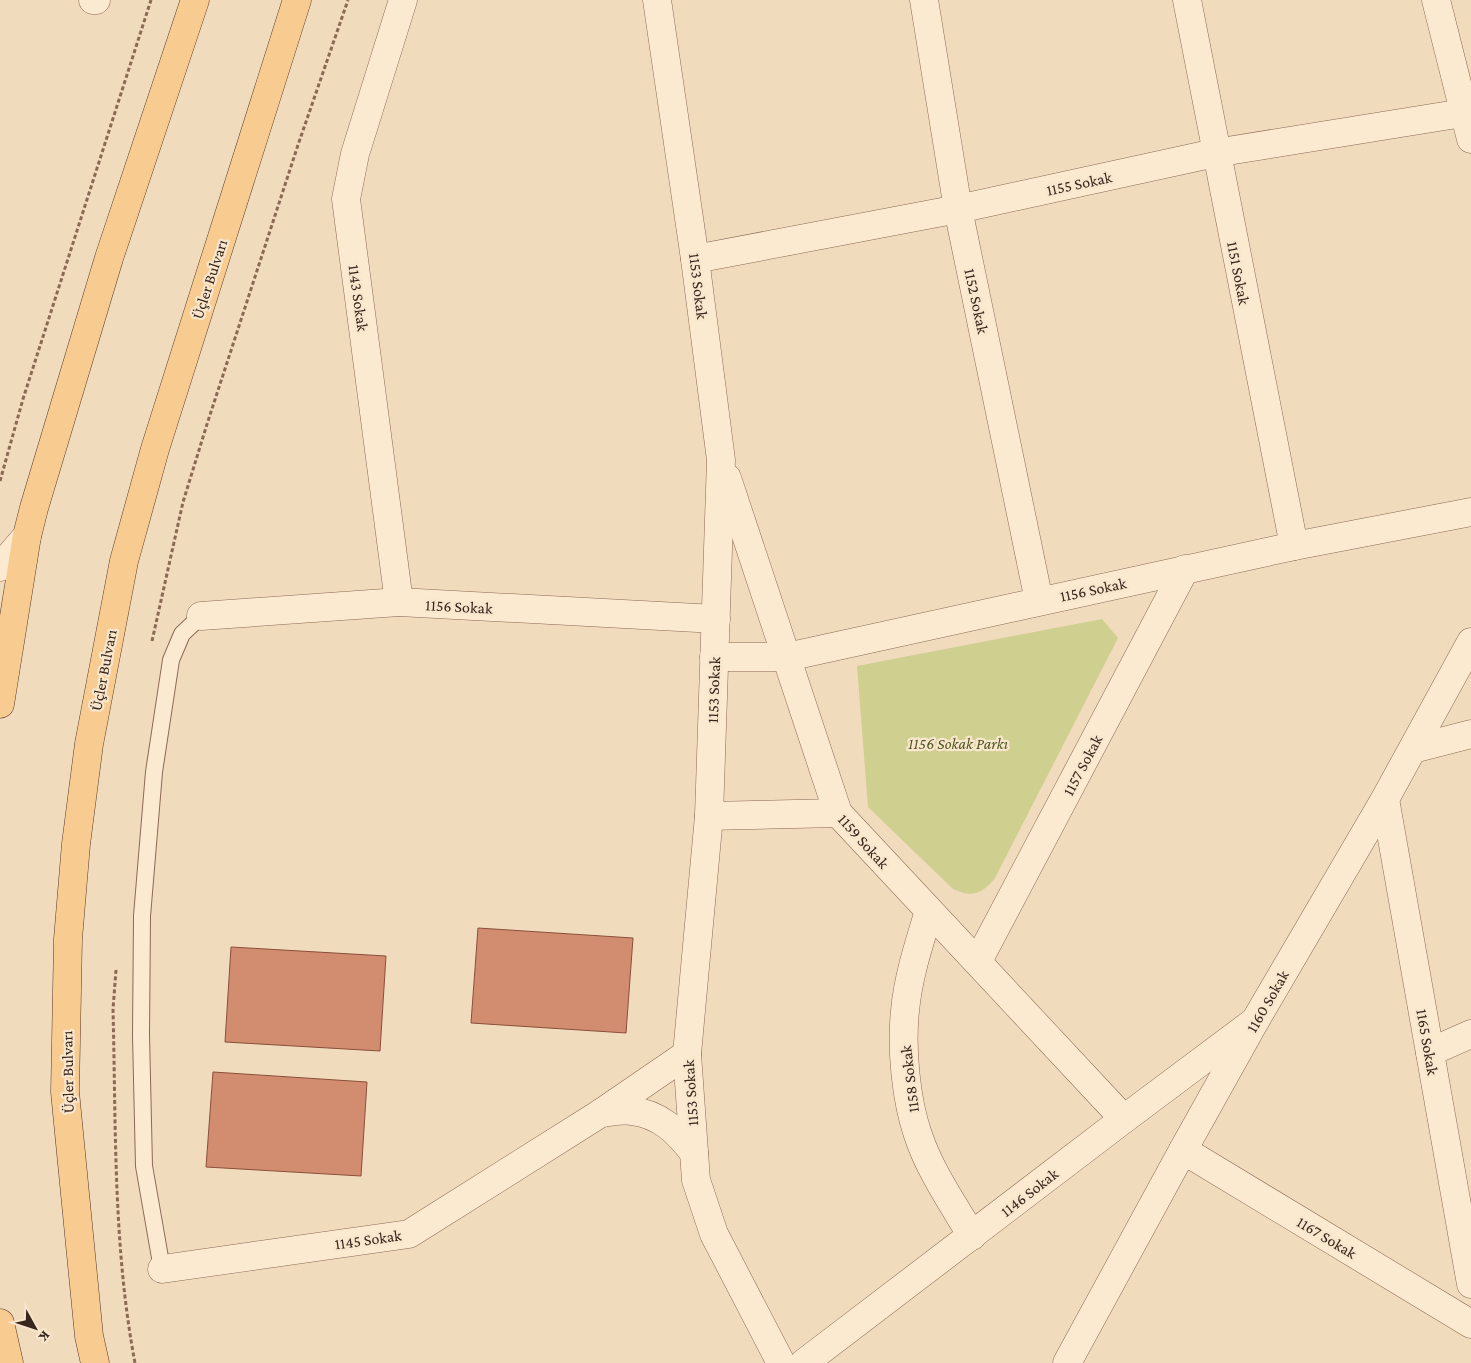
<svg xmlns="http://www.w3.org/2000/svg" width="1471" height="1363" viewBox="0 0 1471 1363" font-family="'Crimson Pro',serif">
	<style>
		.green { fill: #cfcf90 }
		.building { fill: #d28c70; stroke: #8a4f39 }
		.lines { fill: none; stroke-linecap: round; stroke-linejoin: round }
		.service-casing { stroke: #8a6a55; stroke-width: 18 }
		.minor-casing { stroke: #8a6a55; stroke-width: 29 }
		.tertiary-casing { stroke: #8a6a55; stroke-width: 29 }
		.primary-casing { stroke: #57392a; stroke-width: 29 }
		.path { stroke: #8a6a55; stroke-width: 3; stroke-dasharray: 4 2.5; stroke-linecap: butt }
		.service { stroke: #fbe9d0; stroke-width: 16 }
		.minor { stroke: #fbe9d0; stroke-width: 28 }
		.tertiary { stroke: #fbe9d0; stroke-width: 28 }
		.primary { stroke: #f8cb91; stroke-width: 28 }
		.labels { text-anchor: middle; stroke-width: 4.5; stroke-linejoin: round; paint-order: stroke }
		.street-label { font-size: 16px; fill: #38251b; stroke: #f8e6cd }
		.park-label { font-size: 16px; font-style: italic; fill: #4f5620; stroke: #f8e6cd }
	</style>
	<rect width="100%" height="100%" fill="#f1dbbd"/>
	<path class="green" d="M1102,619L1118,638L995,878C982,894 972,898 953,889L868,807L857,666Z"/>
	<g class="building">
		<path d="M478,928L633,938L626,1033L471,1023Z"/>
		<path d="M231,947L386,956L380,1051L225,1042Z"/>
		<path d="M213,1072L367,1082L361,1176L206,1167Z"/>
	</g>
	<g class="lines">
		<defs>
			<path id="service" d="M162,1269L144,1166L141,1035L142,916L154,772L171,660L182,634L201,616"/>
			<g id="minor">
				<path d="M93,0H96"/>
				<path d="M657,0L695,259L721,460L709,816L687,1054L696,1180L714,1234L781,1363"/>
				<path d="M924,0L958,209L1039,601"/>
				<path d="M1187,0L1294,546"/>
				<path d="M1436,0L1471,139"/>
				<path d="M695,259L958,209L1215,153L1463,113"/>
				<path d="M727,478L838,813L1124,1119"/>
				<path d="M0,567L27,536"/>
				<path d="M399,602L346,199L355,154L403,0"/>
				<path d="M201,616L399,602L716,619"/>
				<path d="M714,657H787L1294,546L1471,512"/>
				<path d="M1413,749L1471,734"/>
				<path d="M1385,799L1471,1284"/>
				<path d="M709,816L838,813"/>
				<path d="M929,911C919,944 908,977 905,1011C901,1049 906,1100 918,1135C930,1171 953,1204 972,1236"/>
				<path d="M978,961L1185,569"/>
				<path d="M1430,1052L1471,1034"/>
				<path d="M601,1113C611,1112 623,1109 632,1111C660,1114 678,1132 694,1153"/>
				<path d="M1183,1150L1471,1324"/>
				<path d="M162,1269L409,1234L601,1113L687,1054"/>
				<path d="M804,1363L1124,1119L1255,1021"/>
			</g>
			<path id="tertiary" d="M1067,1363L1183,1150L1255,1021L1385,799L1471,642"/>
			<g id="primary">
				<path d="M0,704L27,536L34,508L109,258L195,0"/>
				<path d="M0,1323L9,1363"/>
				<path d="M95,1363L89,1336L65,1092L68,939L76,844L89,744L124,561L155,449L297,0"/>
			</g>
		</defs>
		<use href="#service" class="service-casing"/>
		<use href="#minor" class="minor-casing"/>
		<use href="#tertiary" class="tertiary-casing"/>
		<use href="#primary" class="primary-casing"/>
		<g class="path">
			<path d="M0,481L23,399L151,0"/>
			<path d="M152,641L183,502L208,421L298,145L348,0"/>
			<path d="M116,970L113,1009C116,1127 113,1247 135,1363"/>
		</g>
		<use href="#service" class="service"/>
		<use href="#minor" class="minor"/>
		<use href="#tertiary" class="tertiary"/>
		<use href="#primary" class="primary"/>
	</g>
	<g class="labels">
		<g class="street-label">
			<text transform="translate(1079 183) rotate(-12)" y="6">1155 Sokak</text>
			<text transform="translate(1239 273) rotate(79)" y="6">1151 Sokak</text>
			<text transform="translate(209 279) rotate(-72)" y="6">Üçler Bulvarı</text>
			<text transform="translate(699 286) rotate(83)" y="6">1153 Sokak</text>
			<text transform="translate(359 298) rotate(82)" y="6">1143 Sokak</text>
			<text transform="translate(977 301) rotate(78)" y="6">1152 Sokak</text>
			<text transform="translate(1093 589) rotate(-12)" y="6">1156 Sokak</text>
			<text transform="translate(459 606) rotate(3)" y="6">1156 Sokak</text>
			<text transform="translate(103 670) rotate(-79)" y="6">Üçler Bulvarı</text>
			<text transform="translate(713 690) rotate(-88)" y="6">1153 Sokak</text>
			<text transform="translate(1082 765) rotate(-62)" y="6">1157 Sokak</text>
			<text transform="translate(864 841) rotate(48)" y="6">1159 Sokak</text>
			<text transform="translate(1267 1001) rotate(-60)" y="6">1160 Sokak</text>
			<text transform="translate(1428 1042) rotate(80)" y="6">1165 Sokak</text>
			<text transform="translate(67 1072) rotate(-91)" y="6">Üçler Bulvarı</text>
			<text transform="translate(909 1079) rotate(-97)" y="6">1158 Sokak</text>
			<text transform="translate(690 1093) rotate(-94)" y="6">1153 Sokak</text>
			<text transform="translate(1029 1192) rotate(-38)" y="6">1146 Sokak</text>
			<text transform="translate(1327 1237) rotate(31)" y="6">1167 Sokak</text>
			<text transform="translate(368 1239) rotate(-8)" y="6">1145 Sokak</text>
		</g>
		<g class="park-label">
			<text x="958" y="749">1156 Sokak Parkı</text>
		</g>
	</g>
	<g transform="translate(35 1328) rotate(130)" stroke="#f8e6cd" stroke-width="4" paint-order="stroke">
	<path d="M0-4L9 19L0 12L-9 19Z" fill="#38251b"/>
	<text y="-8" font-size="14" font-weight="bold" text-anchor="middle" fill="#38251b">K</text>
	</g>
</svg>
